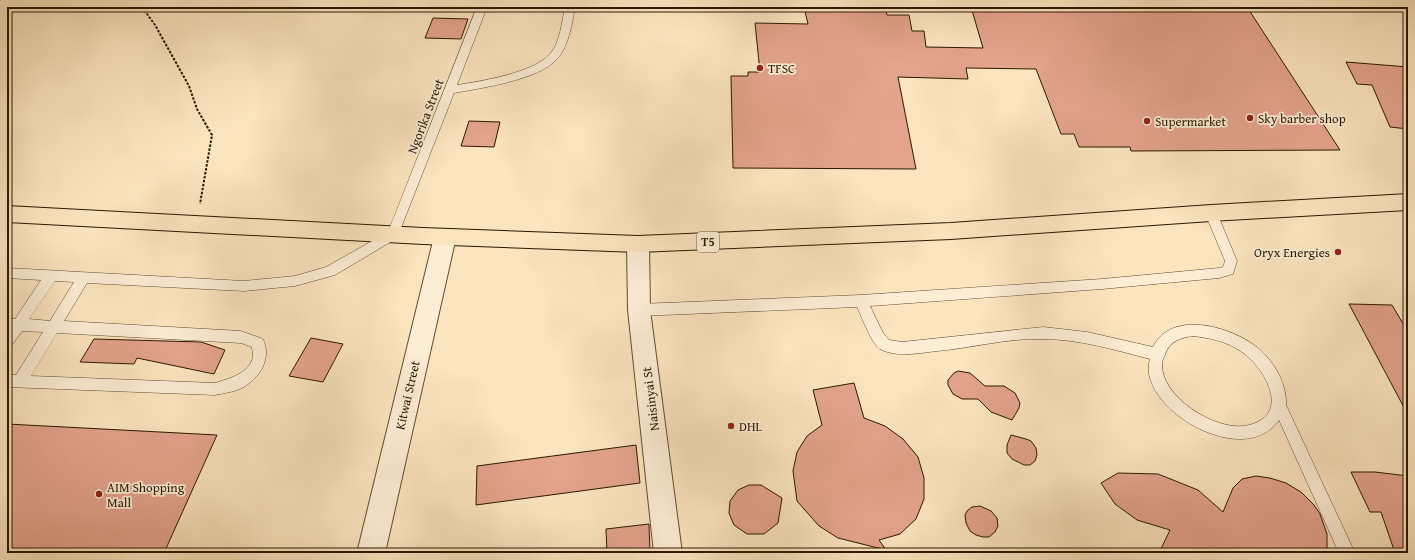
<svg xmlns="http://www.w3.org/2000/svg" width="1415" height="560" viewBox="0 0 1415 560" font-family="'Gentium Book Plus',serif">
	<style>
		.building { fill: #e3a38c; stroke: #2c1800 }
		.lines { fill: none; stroke-linecap: round; stroke-linejoin: round }
		.service-casing { stroke: #604b30; stroke-width: 1 }
		.minor-casing { stroke: #604b30; stroke-width: 2 }
		.trunk-casing { stroke: #2c1800; stroke-width: 2 }
		.path { stroke: #2c1800; stroke-width: 2; stroke-dasharray: 2.5 1.5; stroke-linecap: butt }
		.service { fill: #fcedd5; fill-rule: evenodd }
		.minor { fill: #fcedd5; fill-rule: evenodd }
		.trunk { fill: #fbe4be; fill-rule: evenodd }
		.poi-dot { fill: #8f2418; stroke: #fcedd5; stroke-width: 1.5 }
		.labels { text-anchor: middle; stroke-width: 3.5; stroke-linejoin: round; paint-order: stroke }
		.shield { fill: #fcedd5; stroke: #6a5840; stroke-width: 1 }
		.shield-label { font-size: 12px; font-weight: bold; fill: #2c1800 }
		.poi-label { font-size: 13px; fill: #2c1800; stroke: #fcedd5; text-anchor: start }
		.street-label { font-size: 13px; fill: #2c1800; stroke: #fcedd5 }
	</style>
	<rect width="100%" height="100%" fill="#fbe4be"/>
	<filter id="stains"><feTurbulence type="fractalNoise" baseFrequency=".005" numOctaves="4"/><feColorMatrix values="0 0 0 0 .2 0 0 0 0 .09 0 0 0 0 .02 0 0 0 .5 -.17"/></filter>
	<radialGradient id="worn" r=".72"><stop offset=".6" stop-color="#630" stop-opacity="0"/><stop offset="1" stop-color="#630" stop-opacity=".3"/></radialGradient>
	<g class="building">
		<path d="M804,7H885L887,15H909L912,31H924L926,47L983,48L971,7H1247L1340,150L1131,151L1130,147H1079L1074,134H1061L1036,69L966,68L968,79L898,77L916,169L733,168L731,76H748V72H760L755,23L808,24Z"/>
		<path d="M433,18L468,19L461,39L425,38Z"/>
		<path d="M1346,62L1408,67V129L1390,127L1372,85L1357,84Z"/>
		<path d="M469,121L500,122L494,147L461,146Z"/>
		<path d="M1349,304L1392,305L1408,332V415Z"/>
		<path d="M311,338L343,344L323,382L289,376Z"/>
		<path d="M94,339L201,342L225,350L214,374L137,358L134,364L80,362Z"/>
		<path d="M958,371L970,373L985,386H1004L1015,393L1020,403L1019,408L1012,420L991,412L978,399H962L953,394L948,385V380L954,373Z"/>
		<path d="M854,383L864,418L885,426L903,439L918,457L924,478V499L916,519L900,534L879,540L886,550L838,538L819,526L797,501L793,471L797,452L807,436L822,425L813,390Z"/>
		<path d="M7,424L217,435L164,553H7Z"/>
		<path d="M1011,435L1026,439L1031,441L1036,448L1037,455L1035,461L1030,465H1024L1012,459L1007,453V445Z"/>
		<path d="M636,445L640,483L476,505L477,466Z"/>
		<path d="M1351,472H1375L1408,476V553H1395L1381,512H1370Z"/>
		<path d="M1118,473L1158,474L1198,490L1223,512L1233,488L1242,479L1256,476L1270,478L1286,483L1301,492L1314,505L1320,514L1327,534V553H1159L1170,530L1137,520L1115,504L1101,483Z"/>
		<path d="M749,485H761L782,498L778,523L764,534H747L734,525L729,513L730,501L738,490Z"/>
		<path d="M980,506L991,511L997,518L998,526L995,532L989,537H983L976,535L970,531L966,523L965,515L967,511L972,507Z"/>
		<path d="M649,524L650,553H607L606,529Z"/>
	</g>
	<g class="lines">
		<defs>
			<g id="service">
				<path d="M477,7H487L457,85C482,81 533,73 550,54C560,43 562,21 565,7H575C572,23 569,46 557,59C539,80 481,88 454,93L397,238L335,275L295,286L244,291L87,283L64,321L241,331L263,339C272,359 260,378 242,388C234,392 224,393 215,395L7,387V375H16L43,332L22,331L12,345L7,347V318L15,319L41,280L7,278V268L244,281L295,276L326,267L388,232ZM55,281L74,282L50,321L29,319ZM57,333L241,343L252,347C252,349 253,354 253,356C251,373 228,379 215,383L31,376Z"/>
				<path d="M1211,208L1215,210L1217,213L1237,261L1233,274L1219,278L1102,289L870,306L883,333L889,340L902,342L1043,327L1087,332L1153,347C1171,310 1228,326 1254,345C1272,358 1287,382 1286,405L1355,553H1339L1279,420C1243,472 1135,406 1150,359C1115,350 1079,339 1042,339C1007,338 972,348 937,351C919,353 897,358 880,349C871,343 862,317 857,307L639,316L634,314L632,310L634,306L639,304L861,295L1102,279L1219,268L1223,267L1225,261L1205,213L1207,210ZM1193,336C1209,338 1225,341 1239,350C1266,367 1294,418 1244,426C1215,430 1160,397 1162,363C1162,361 1164,357 1165,355C1169,341 1180,338 1193,336Z"/>
			</g>
			<g id="minor">
				<path d="M445,229L452,231L456,237L385,553H357L434,237L438,231Z"/>
				<path d="M638,236L646,238L649,244L650,310L682,553H654L628,310L627,244L630,238Z"/>
			</g>
			<path id="trunk" d="M1408,194V210L1211,221L951,239L638,252L423,244L7,222V206L423,228L638,236L951,223L1211,205Z"/>
		</defs>
		<use href="#service" class="service-casing"/>
		<use href="#minor" class="minor-casing"/>
		<use href="#trunk" class="trunk-casing"/>
		<path class="path" d="M142,7L155,25L189,86L197,109L212,135L200,204"/>
		<use href="#service" class="service"/>
		<use href="#minor" class="minor"/>
		<use href="#trunk" class="trunk"/>
	</g>
	<g class="poi-dot">
		<circle cx="760" cy="68" r="4"/>
		<circle cx="1250" cy="118" r="4"/>
		<circle cx="1147" cy="121" r="4"/>
		<circle cx="1338" cy="252" r="4"/>
		<circle cx="731" cy="426" r="4"/>
		<circle cx="99" cy="494" r="4"/>
	</g>
	<g class="labels">
		<rect class="shield" x="697" y="232" width="22" height="20" rx="3"/>
		<g class="shield-label">
			<text x="708" y="246">T5</text>
		</g>
		<g class="poi-label">
			<text x="768" y="73">TFSC</text>
			<text x="1258" y="123">Sky barber shop</text>
			<text x="1155" y="126">Supermarket</text>
			<text x="1330" y="257" text-anchor="end">Oryx Energies</text>
			<text x="739" y="431">DHL</text>
			<text x="107" y="492">AIM Shopping<tspan x="107" dy="15">Mall</tspan></text>
		</g>
		<g class="street-label">
			<text transform="translate(425 116) rotate(-69)" y="5">Ngorika Street</text>
			<text transform="translate(407 395) rotate(-77)" y="5">Kitwai Street</text>
			<text transform="translate(650 399) rotate(-97)" y="5">Naisinyai St</text>
		</g>
	</g>
	<rect width="1415" height="560" fill="none" stroke="#fbe4be" stroke-width="24"/>
	<rect x="8" y="8" width="1399" height="544" fill="none" stroke="#2c1800" stroke-width="2"/>
	<rect x="12" y="12" width="1391" height="536" fill="none" stroke="#2c1800"/>
	<rect width="100%" height="100%" filter="url(#stains)"/>
	<rect width="100%" height="100%" fill="url(#worn)"/>
</svg>
